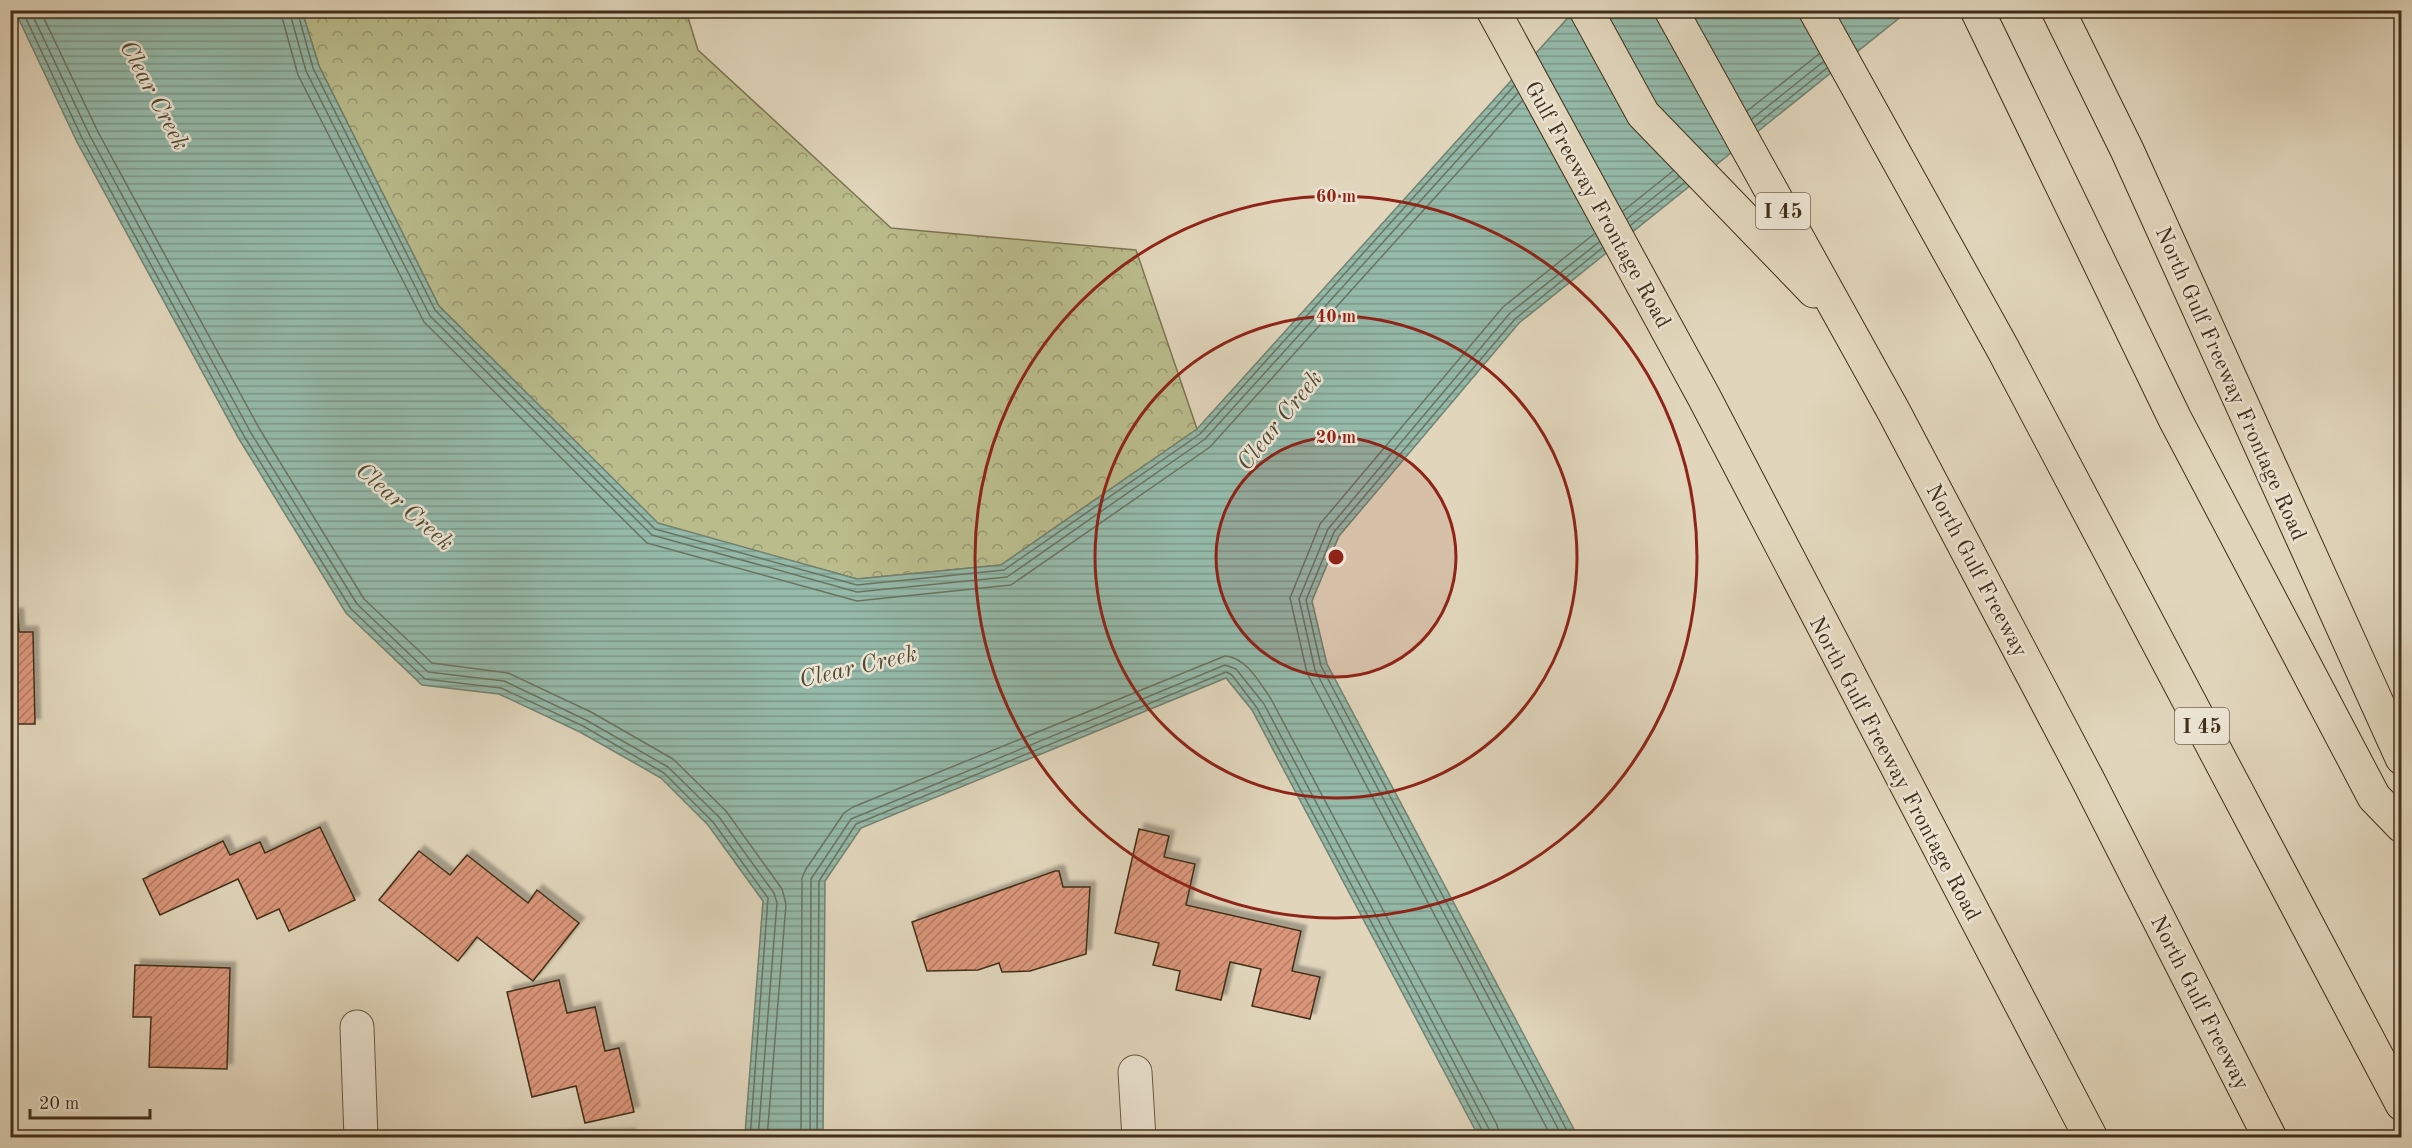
<svg xmlns="http://www.w3.org/2000/svg" width="2412" height="1148" viewBox="0 0 2412 1148" font-family="'Old Standard TT',serif">
	<style>
		.forest { fill: url(#forest-crowns); stroke: #7d7652; stroke-width: 1.5 }
		.water { fill: url(#water-rules); stroke: #738270; stroke-width: 1.5 }
		.lines { fill: none; stroke-linecap: round; stroke-linejoin: round }
		.shore { stroke: #6a7462; stroke-width: 1.5 }
		.building { fill: url(#building-hatch); stroke: #402f19; stroke-width: 1.5; filter: url(#shadow) }
		.minor-casing { stroke: #685942; stroke-width: 35 }
		.major-casing { stroke: #402f19; stroke-width: 35 }
		.highway-casing { stroke: #402f19; stroke-width: 35 }
		.minor { stroke: #ece4d3; stroke-width: 33 }
		.major { stroke: #e1d6bc; stroke-width: 33 }
		.highway { stroke: #e1d6bc; stroke-width: 33 }
		.ring { fill: none; stroke: #8f2418; stroke-width: 3 }
		.labels { text-anchor: middle; stroke-width: 5; stroke-linejoin: round; paint-order: stroke }
		.shield { fill: #ece4d3; stroke: #746551; stroke-width: 1.5 }
		.shield-label { font-size: 21px; font-weight: bold; fill: #402f19 }
		.street-label { font-size: 22px; fill: #402f19; stroke: #ece4d3 }
		.water-label { font-size: 24px; font-style: italic; fill: #514b36; stroke: #ece4d3 }
		.centre { fill: #8f2418; stroke: #ece4d3; stroke-width: 3 }
		.ring-label { font-size: 18px; text-anchor: middle; font-weight: bold; fill: #8f2418; stroke: #ece4d3; stroke-width: 5; stroke-linejoin: round; paint-order: stroke }
	</style>
	<defs>
		<pattern id="forest-crowns" width="20" height="18" patternUnits="userSpaceOnUse" patternTransform="scale(1.5)"><rect width="20" height="18" fill="#babc8c"/><path d="M2 6a3 3 0 1 1 6 0M12 15a3 3 0 1 1 6 0" fill="none" stroke="#999972"/></pattern>
		<pattern id="water-rules" width="6" height="5" patternUnits="userSpaceOnUse" patternTransform="scale(1.5)"><rect width="6" height="5" fill="#95baaa"/><path d="M0 2.5h6" fill="none" stroke="#7b988a"/></pattern>
		<pattern id="building-hatch" width="6" height="6" patternUnits="userSpaceOnUse" patternTransform="scale(1.5)"><rect width="6" height="6" fill="#db967a"/><path d="M-1 1l2-2M0 6l6-6M5 7l2-2" fill="none" stroke="#b37b63"/></pattern>
		<filter id="shadow"><feDropShadow dx="5.5" dy="-5.5" stdDeviation="1.5" flood-color="#0004"/></filter>
	</defs>
	<rect width="100%" height="100%" fill="#e1d6bc"/>
	<filter id="stains"><feTurbulence type="fractalNoise" baseFrequency=".00333" numOctaves="4"/><feColorMatrix values="0 0 0 0 .2 0 0 0 0 .09 0 0 0 0 .02 0 0 0 .5 -.17"/></filter>
	<radialGradient id="worn" r=".72"><stop offset=".6" stop-color="#630" stop-opacity="0"/><stop offset="1" stop-color="#630" stop-opacity=".3"/></radialGradient>
	<path class="forest" d="M302,11H686L698,50L891,228L1136,250L1197,429L1001,565L857,579L658,524L439,306L319,66Z"/>
	<path class="water" d="M15,11H302L319,66L439,306L658,523L857,579L1001,565L1197,429L1574,11H1908L1519,323L1339,536L1312,601L1327,664L1578,1137H1479L1252,710L1226,678L861,828L825,881L823,1137H715L745,1134L763,901L708,825L661,778L580,732L499,694L422,685L346,613L239,439L77,142Z"/>
	<g class="lines">
		<g class="shore">
			<path d="M22,10L83,140L244,436L351,609L425,679L501,688L583,726L664,773L713,822L768,898L750,1138"/>
			<path d="M30,10L90,136L251,433L357,604L428,672L504,681L586,720L668,767L719,817L774,893L777,903L758,1138"/>
			<path d="M40,10L98,132L259,428L364,599L432,663L508,673L591,712L673,759L726,811L782,889L786,904L767,1138"/>
			<path d="M280,10L298,75L424,322L647,543L857,601L1011,585L1210,447L1522,101"/>
			<path d="M289,10L306,71L430,316L652,535L857,592L1007,577L1205,439L1518,93"/>
			<path d="M297,10L313,68L435,310L655,529L857,585L1004,570L1200,434L1514,86"/>
			<path d="M1747,111L1819,54"/>
			<path d="M1752,119L1823,62"/>
			<path d="M1756,125L1827,68"/>
			<path d="M1623,211L1673,171"/>
			<path d="M1627,219L1679,177"/>
			<path d="M1631,225L1684,183"/>
			<path d="M801,1138L802,878L806,869L844,813L853,807L1225,656C1246,657 1260,683 1271,699L1497,1125L1500,1138"/>
			<path d="M810,1138L811,879L851,819L1225,665L1236,669L1264,704L1489,1129L1491,1138"/>
			<path d="M817,1138L819,881L856,824L1226,672L1232,675L1257,708L1483,1132L1484,1138"/>
			<path d="M1552,1138L1307,673L1290,598L1320,524L1503,307L1594,234"/>
			<path d="M1563,1138L1315,670L1299,599L1328,529L1510,313L1599,242"/>
			<path d="M1571,1138L1321,666L1306,600L1334,532L1515,319L1602,248"/>
		</g>
	</g>
	<g class="building">
		<path d="M10,614H18L19,632H33L35,724H10Z"/>
		<path d="M320,827L355,900L289,931L279,909L257,919L238,879L160,915L143,879L223,841L230,855L260,842L265,853Z"/>
		<path d="M1139,829L1169,836L1164,857L1195,864L1186,905L1301,931L1292,971L1320,977L1310,1019L1252,1006L1261,969L1230,962L1221,1000L1176,990L1180,971L1153,965L1159,943L1115,933Z"/>
		<path d="M419,851L450,875L467,855L528,903L537,890L579,923L533,981L477,937L458,961L379,900Z"/>
		<path d="M1055,871H1059L1063,887H1090L1086,954L1030,971L1002,972L999,963L978,970L927,971L912,922Z"/>
		<path d="M135,965L230,968L227,1069L149,1067L151,1017H133Z"/>
		<path d="M559,980L567,1013L595,1007L605,1051L619,1048L634,1112L585,1123L576,1086L532,1097L507,992Z"/>
		<path d="M630,1134V1138H465Z"/>
	</g>
	<g class="lines">
		<defs>
			<g id="minor">
				<path d="M357,1027L361,1138"/>
				<path d="M1135,1072L1139,1138"/>
			</g>
			<g id="major">
				<path d="M1493,10L1704,397L2091,1138"/>
				<path d="M2058,10L2127,150L2402,758"/>
			</g>
			<g id="highway">
				<path d="M1586,10L1643,114L1814,291"/>
				<path d="M1671,10L1894,412L2087,778L2270,1138"/>
				<path d="M1815,10L2003,349L2402,1104"/>
				<path d="M1977,10L2175,419L2374,797L2402,826"/>
			</g>
		</defs>
		<use href="#minor" class="minor-casing"/>
		<use href="#major" class="major-casing"/>
		<use href="#highway" class="highway-casing"/>
		<use href="#minor" class="minor"/>
		<use href="#major" class="major"/>
		<use href="#highway" class="highway"/>
	</g>
	<circle cx="1336" cy="557" r="120" fill="#8f2418" fill-opacity=".12"/>
	<g class="ring">
		<circle cx="1336" cy="557" r="120"/>
		<circle cx="1336" cy="557" r="241"/>
		<circle cx="1336" cy="557" r="361"/>
	</g>
	<g class="labels">
		<g class="shield">
			<rect x="1756" y="193" width="54" height="36" rx="4.5"/>
			<rect x="2175" y="708" width="54" height="36" rx="4.5"/>
		</g>
		<g class="shield-label">
			<text x="1783" y="218">I 45</text>
			<text x="2202" y="733">I 45</text>
		</g>
		<g class="street-label">
			<text transform="translate(1599 204) rotate(61)" y="8">Gulf Freeway Frontage Road</text>
			<text transform="translate(2232 383) rotate(66)" y="8">North Gulf Freeway Frontage Road</text>
			<text transform="translate(1978 570) rotate(62)" y="8">North Gulf Freeway</text>
			<text transform="translate(1896 768) rotate(62)" y="8">North Gulf Freeway Frontage Road</text>
			<text transform="translate(2201 1002) rotate(63)" y="8">North Gulf Freeway</text>
		</g>
		<g class="water-label">
			<text transform="translate(155 95) rotate(62)" y="8">Clear Creek</text>
			<text transform="translate(1279 420) rotate(-51)" y="8">Clear Creek</text>
			<text transform="translate(405 506) rotate(41)" y="8">Clear Creek</text>
			<text transform="translate(858 666) rotate(-13)" y="8">Clear Creek</text>
		</g>
	</g>
	<circle cx="1336" cy="557" r="9" class="centre"/>
	<g class="ring-label">
		<text x="1336" y="202">60 m</text>
		<text x="1336" y="322">40 m</text>
		<text x="1336" y="443">20 m</text>
	</g>
	<rect width="2412" height="1148" fill="none" stroke="#e1d6bc" stroke-width="36"/>
	<rect x="12" y="12" width="2388" height="1124" fill="none" stroke="#402f19" stroke-width="3"/>
	<rect x="18" y="18" width="2376" height="1112" fill="none" stroke="#402f19" stroke-width="1.5"/>
	<path d="M30 1109v9h120v-9" fill="none" stroke="#402f19" stroke-width="3"/>
	<text x="39" y="1109" font-size="18" fill="#402f19" stroke="#ece4d3" stroke-width="4.5" paint-order="stroke">20 m</text>
	<rect width="100%" height="100%" filter="url(#stains)"/>
	<rect width="100%" height="100%" fill="url(#worn)"/>
</svg>
